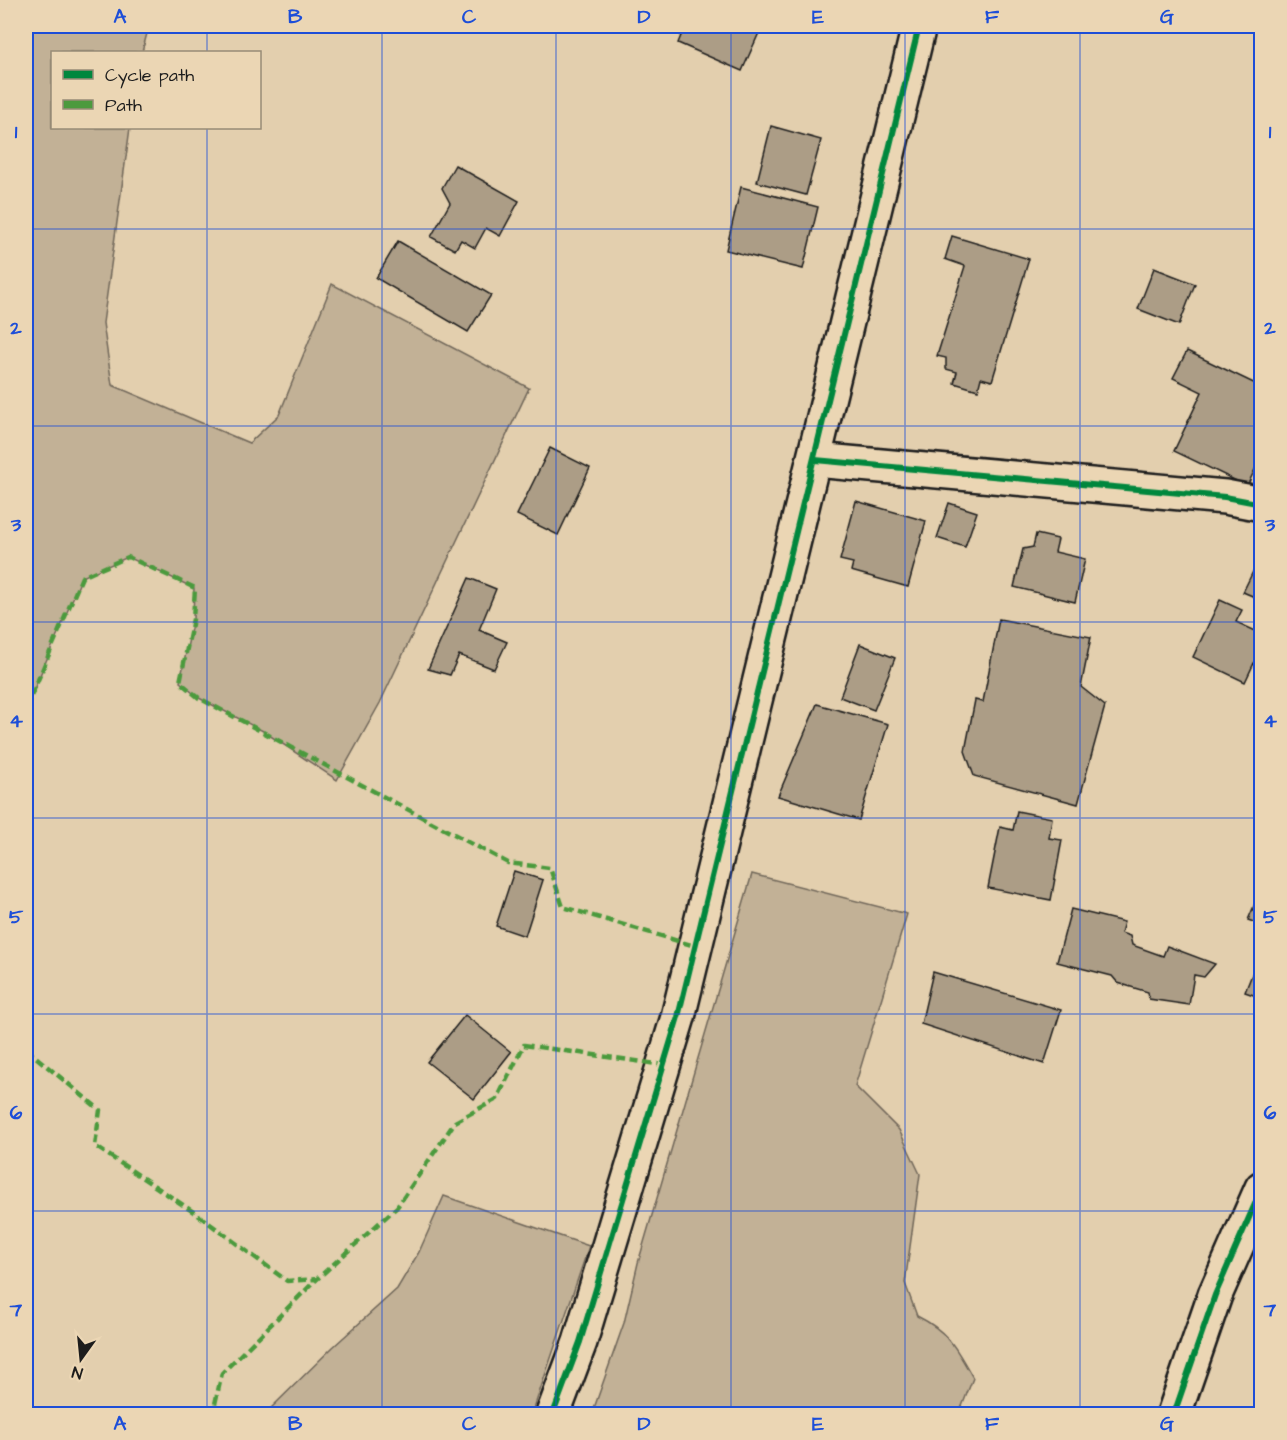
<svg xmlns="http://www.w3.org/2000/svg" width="1287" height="1440" viewBox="0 0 1287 1440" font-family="'Architects Daughter',sans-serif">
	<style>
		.green { fill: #c2b196; stroke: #6f6659; stroke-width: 1.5 }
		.building { fill: #ac9d86; stroke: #1c1c1c; stroke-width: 1.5 }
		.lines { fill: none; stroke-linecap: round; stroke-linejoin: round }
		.minor-casing { stroke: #1c1c1c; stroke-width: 38 }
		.minor { stroke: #ebd6b4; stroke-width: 33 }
		.quiet { stroke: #4c9a3e; stroke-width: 4.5; stroke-dasharray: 9 4.5; stroke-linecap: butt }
		.cycleway-casing { stroke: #ebd6b4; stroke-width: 10 }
		.cycleway { stroke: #00873e; stroke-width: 6 }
		.grid { fill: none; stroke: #1d4ed8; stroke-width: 1.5; stroke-opacity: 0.55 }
		.neatline { fill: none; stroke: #1d4ed8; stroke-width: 2 }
		.grid-label { font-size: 20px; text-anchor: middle; font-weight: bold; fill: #1d4ed8 }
	</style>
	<rect width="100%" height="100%" fill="#e3cfae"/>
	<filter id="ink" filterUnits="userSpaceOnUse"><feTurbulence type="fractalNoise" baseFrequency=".0167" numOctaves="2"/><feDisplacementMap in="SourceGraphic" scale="12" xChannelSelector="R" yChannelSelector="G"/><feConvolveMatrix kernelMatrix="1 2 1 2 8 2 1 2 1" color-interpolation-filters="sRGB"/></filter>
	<g filter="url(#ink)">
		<g class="green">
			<path d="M26,26H149L142,52H52V128H130L103,323L112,385L249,443L279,415L332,284L529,388L380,703L337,780L263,731L199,698L180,682L193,619L194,588L128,557L82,577L26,708Z"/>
			<path d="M752,874L907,914L855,1086L899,1130L920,1174L905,1283L917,1316C949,1332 956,1348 973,1378L959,1414H592L624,1323L638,1263Z"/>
			<path d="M444,1196L589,1246L532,1414H265L333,1347L397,1289L419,1252Z"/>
		</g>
		<g class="building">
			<path d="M685,26H762L742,71L678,43Z"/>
			<path d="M771,126L821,140L806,195L757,182Z"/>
			<path d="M455,165L519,201L500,236L486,228L475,248L461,240L455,250L431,237L450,203L442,188Z"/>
			<path d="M741,187L818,207L803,269L726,250Z"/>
			<path d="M952,236L1029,259L992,381L981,378L978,390L954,383L957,372L946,369V358L937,356L965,266L945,259Z"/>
			<path d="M398,241L491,295L468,332L376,278Z"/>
			<path d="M1154,268L1195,284L1179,325L1138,309Z"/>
			<path d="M1187,351L1262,387V455L1247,486L1174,451L1202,392L1173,378Z"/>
			<path d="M550,448L590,468L558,535L517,515Z"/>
			<path d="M856,501L926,521L908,587L851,571L853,563L840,560Z"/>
			<path d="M949,503L977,512L965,547L937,538Z"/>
			<path d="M1036,534L1058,539L1055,552L1085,559L1075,602L1014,587L1023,549L1033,547Z"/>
			<path d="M1262,553V600L1243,592Z"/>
			<path d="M469,578L496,589L479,630L507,642L494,669L459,655L450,675L428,669Z"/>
			<path d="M1220,600L1242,610L1236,622L1262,634V646L1245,682L1193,657Z"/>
			<path d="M999,619L1091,637L1081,687L1105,706L1078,804L974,776L965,751L975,700L983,702Z"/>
			<path d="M860,644L895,658L874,710L840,697Z"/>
			<path d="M817,704L888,724L859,820L778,796Z"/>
			<path d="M1017,811L1052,818L1049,838L1062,840L1051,900L988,888L1000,827L1013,830Z"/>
			<path d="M514,871L543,880L525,936L496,926Z"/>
			<path d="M1262,887V925L1248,920Z"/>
			<path d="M1071,909L1124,922L1121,933L1130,936L1132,945L1163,956L1167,946L1215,964L1204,977L1194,975L1189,1005L1149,999L1148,992L1118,983L1112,976L1057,962Z"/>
			<path d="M1262,949V998L1245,992Z"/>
			<path d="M933,972L1061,1010L1044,1064L921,1024Z"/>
			<path d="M465,1015L511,1052L474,1099L427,1062Z"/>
		</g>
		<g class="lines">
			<defs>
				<g id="minor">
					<path d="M815,460L1225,497L1262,504"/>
					<path d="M553,1414L580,1342L678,1017L919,26"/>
					<path d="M1174,1414L1215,1295L1262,1188"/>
				</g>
			</defs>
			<use href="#minor" class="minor-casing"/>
			<use href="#minor" class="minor"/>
			<g class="quiet">
				<path d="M26,708L82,577L128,557L195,588L193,619L180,682L199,698L508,863L550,868L563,907L695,946"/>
				<path d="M26,1049L100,1110L95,1146L198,1215L287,1281L317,1279L397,1207L455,1122L497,1099L524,1045L664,1065"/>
				<path d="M209,1414L213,1413L222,1373L317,1279"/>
			</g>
			<defs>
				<g id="cycleway">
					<path d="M815,460L1225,497L1262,504"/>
					<path d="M553,1414L580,1342L678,1017L919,26"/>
					<path d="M1174,1414L1215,1295L1262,1188"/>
				</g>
			</defs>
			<use href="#cycleway" class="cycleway-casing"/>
			<use href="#cycleway" class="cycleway"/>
		</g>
	</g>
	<path class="grid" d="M207,26V52M382,26V1414M556,26V1414M731,26V1414M905,26V1414M1080,26V1414M207,128V1414M26,229H1262M26,426H1262M26,622H1262M26,818H1262M26,1014H1262M26,1211H1262"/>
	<rect width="1287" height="1440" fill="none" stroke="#ebd6b4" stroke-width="66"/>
	<rect x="51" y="51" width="210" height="78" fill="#ebd6b4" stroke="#988c77" stroke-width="1.5"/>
	<rect x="63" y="70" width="30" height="9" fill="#00873e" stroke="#988c77" stroke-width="1.5"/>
	<text x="105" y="81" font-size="18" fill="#1c1c1c">Cycle path</text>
	<rect x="63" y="100" width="30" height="9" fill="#4c9a3e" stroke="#988c77" stroke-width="1.5"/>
	<text x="105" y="111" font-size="18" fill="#1c1c1c">Path</text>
	<g transform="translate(81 1359) rotate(195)" stroke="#ebd6b4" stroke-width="4.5" paint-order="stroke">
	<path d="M0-4.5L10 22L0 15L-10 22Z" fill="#1c1c1c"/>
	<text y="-9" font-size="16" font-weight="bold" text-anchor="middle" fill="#1c1c1c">N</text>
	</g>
	<rect x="33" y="33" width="1221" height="1374" class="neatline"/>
	<g class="grid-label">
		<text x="120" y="23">A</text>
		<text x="295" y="23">B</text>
		<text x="469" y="23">C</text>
		<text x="644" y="23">D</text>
		<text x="818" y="23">E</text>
		<text x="992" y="23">F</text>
		<text x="1167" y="23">G</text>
		<text x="16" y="138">1</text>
		<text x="1270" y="138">1</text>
		<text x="16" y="334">2</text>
		<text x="1270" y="334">2</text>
		<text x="16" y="531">3</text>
		<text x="1270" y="531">3</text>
		<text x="16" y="727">4</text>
		<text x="1270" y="727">4</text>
		<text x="16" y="923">5</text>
		<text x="1270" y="923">5</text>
		<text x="16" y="1119">6</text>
		<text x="1270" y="1119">6</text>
		<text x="16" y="1316">7</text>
		<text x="1270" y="1316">7</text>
		<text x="120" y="1430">A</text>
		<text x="295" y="1430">B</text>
		<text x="469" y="1430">C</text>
		<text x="644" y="1430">D</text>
		<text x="818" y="1430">E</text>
		<text x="992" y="1430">F</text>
		<text x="1167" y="1430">G</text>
	</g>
</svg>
